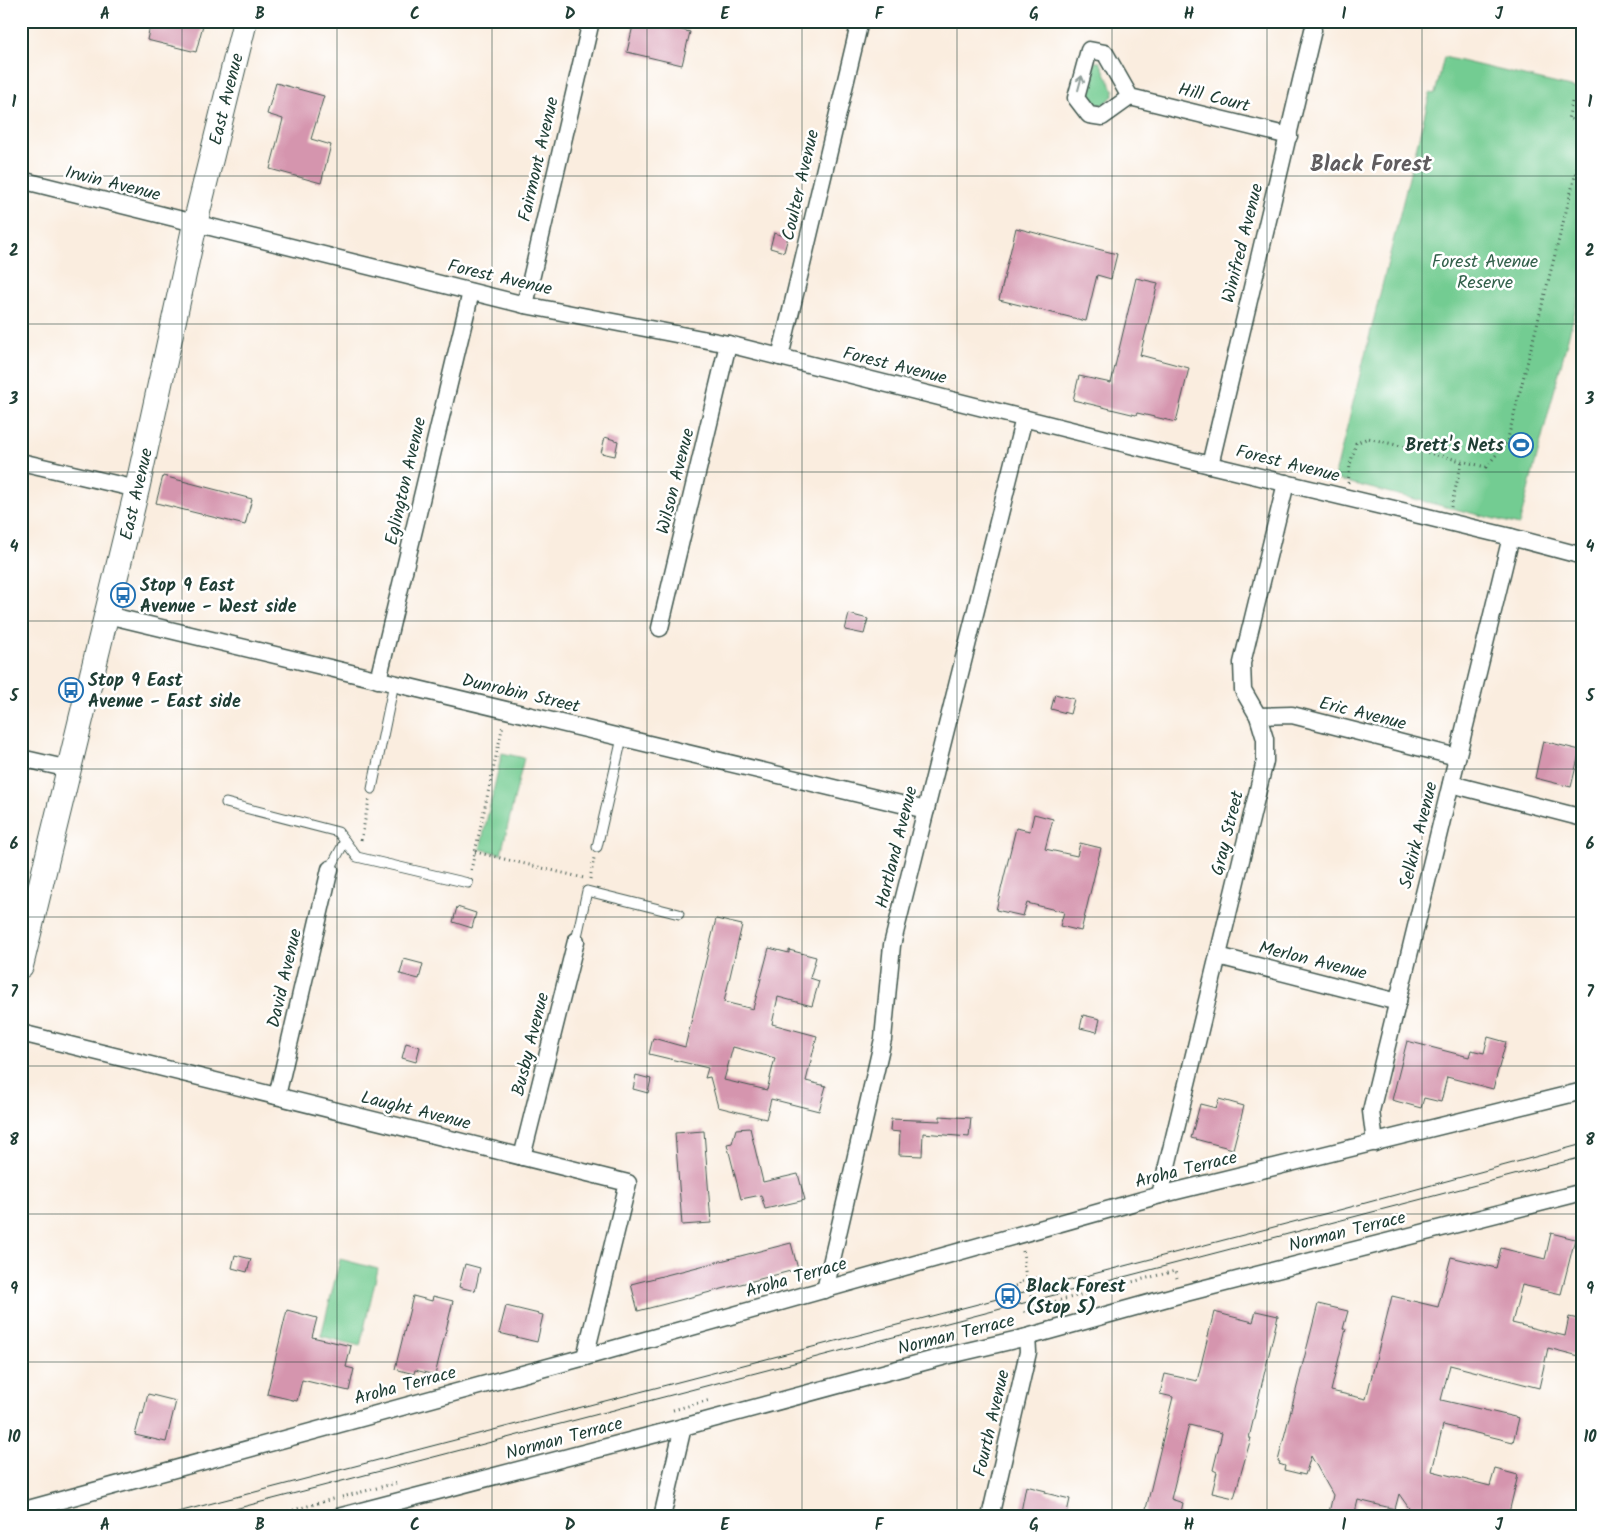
<svg xmlns="http://www.w3.org/2000/svg" width="1604" height="1538" viewBox="0 0 1604 1538" font-family="Kalam,sans-serif">
	<style>
		.green { fill: #73cc92; stroke: #498463 }
		.building { fill: #d595ae; fill-rule: evenodd }
		.lines { fill: none; stroke-linecap: round; stroke-linejoin: round }
		.lane-casing { stroke: #40574e; stroke-width: 11 }
		.street-casing { stroke: #40574e; stroke-width: 19 }
		.secondary-casing { stroke: #40574e; stroke-width: 26 }
		.path { stroke: #40574e; stroke-width: 3; stroke-dasharray: 1 4; stroke-linecap: butt }
		.lane { stroke: #fff; stroke-width: 9 }
		.street { stroke: #fff; stroke-width: 16 }
		.secondary { stroke: #fff; stroke-width: 24 }
		.tram { stroke: #1f3d34; stroke-width: 1 }
		.oneway { stroke: #8f9e9a }
		.grid { fill: none; stroke: #1f3d34; stroke-width: 1; stroke-opacity: 0.55 }
		.labels { text-anchor: middle; stroke-width: 5; stroke-linejoin: round; paint-order: stroke }
		.street-label { font-size: 18px; fill: #1f3d34; stroke: #fff }
		.park-label { font-size: 18px; fill: #34614c; stroke: #fff }
		.poi-label { font-size: 18px; font-weight: bold; fill: #1f3d34; stroke: #fff; text-anchor: start }
		.district-label { font-size: 22px; font-weight: bold; fill: #5f5c5f; stroke: #fff }
		.neatline { fill: none; stroke: #1f3d34; stroke-width: 2 }
		.grid-label { font-size: 16px; text-anchor: middle; font-weight: bold; fill: #1f3d34 }
	</style>
	<rect width="100%" height="100%" fill="#fff"/>
	<filter id="ink" filterUnits="userSpaceOnUse"><feTurbulence type="fractalNoise" baseFrequency=".02" numOctaves="2"/><feDisplacementMap in="SourceGraphic" scale="10" xChannelSelector="R" yChannelSelector="G"/><feConvolveMatrix kernelMatrix="1 2 1 2 8 2 1 2 1" color-interpolation-filters="sRGB"/></filter>
	<filter id="wash" filterUnits="userSpaceOnUse"><feTurbulence type="fractalNoise" baseFrequency=".0096" numOctaves="4" result="noise"/><feDisplacementMap in="SourceGraphic" scale="20" xChannelSelector="R" yChannelSelector="G"/><feGaussianBlur stdDeviation="1.12" result="paint"/><feColorMatrix in="noise" values="0 0 0 0 0 0 0 0 0 0 0 0 0 0 0 0 0 1.4 0 .05"/><feComposite in="paint" operator="in"/></filter>
	<g filter="url(#wash)">
		<rect width="100%" height="100%" fill="#faeddf"/>
		<g class="green">
			<path d="M1444,57L1583,90V281L1519,525L1334,479L1430,93L1435,94Z"/>
			<path d="M1095,62H1100L1114,91L1113,96L1103,105L1092,104L1085,94L1092,64Z"/>
			<path d="M502,753L524,758L501,854L480,849Z"/>
			<path d="M340,1259L378,1269L360,1346L321,1336Z"/>
		</g>
		<g id="blocks">
			<g class="building">
				<path d="M151,21H204L196,52L147,40Z"/>
				<path d="M634,21H644L690,32L682,65L627,52Z"/>
				<path d="M276,83L324,96L311,139L331,145L321,183L270,169L283,119L267,114Z"/>
				<path d="M1016,228L1117,254L1111,279L1097,275L1086,321L999,300Z"/>
				<path d="M774,233L788,237L784,252L770,248Z"/>
				<path d="M1136,278L1158,283L1140,355L1189,368L1176,422L1137,413L1136,415L1073,400L1079,376L1111,383Z"/>
				<path d="M605,437L618,441L615,456L601,453Z"/>
				<path d="M163,476L252,499L245,525L156,503Z"/>
				<path d="M849,614L868,619L864,634L845,630Z"/>
				<path d="M1055,694L1074,699L1070,714L1051,709Z"/>
				<path d="M1543,741L1580,750L1571,787L1535,778Z"/>
				<path d="M1034,814L1053,819L1045,849L1077,856L1080,843L1101,848L1081,931L1060,926L1064,912L1027,903L1023,916L996,910L1016,828L1030,831Z"/>
				<path d="M457,907L476,913L472,928L453,922Z"/>
				<path d="M716,919L742,925L724,1002L753,1009L769,948L789,953V950L816,957L810,978L819,981L812,1006L778,997L772,1024L817,1036L806,1081L826,1086L819,1111L771,1099L766,1119L718,1107L710,1077L705,1078L708,1068L649,1054L653,1038L685,1047ZM733,1047L775,1058L767,1090L724,1080Z"/>
				<path d="M404,959L423,964L419,979L400,974Z"/>
				<path d="M1083,1015L1100,1019L1097,1032L1080,1028Z"/>
				<path d="M1488,1037L1506,1042L1493,1089L1447,1077L1441,1102L1424,1098L1421,1108L1392,1100L1407,1041L1469,1057L1471,1050L1484,1053Z"/>
				<path d="M406,1043L420,1047L416,1062L402,1058Z"/>
				<path d="M636,1075L651,1079L648,1093L633,1089Z"/>
				<path d="M1219,1099L1244,1106L1233,1149L1191,1138L1200,1104L1216,1108Z"/>
				<path d="M940,1116L971,1118L969,1137L923,1133L922,1156L899,1155L900,1132L890,1131L891,1119L940,1121Z"/>
				<path d="M750,1128L763,1182L798,1174L805,1200L765,1209L761,1195L741,1199L727,1144L732,1143L736,1129Z"/>
				<path d="M704,1131L711,1223L682,1225L675,1133Z"/>
				<path d="M1551,1233L1575,1239L1561,1294L1522,1285L1512,1323L1565,1336L1569,1317L1583,1320V1357L1548,1348L1539,1388L1450,1365L1441,1400L1519,1418L1513,1442L1443,1425L1432,1471L1490,1486L1495,1469L1518,1475L1508,1517H1464L1433,1509L1421,1515L1413,1514L1399,1494L1395,1509L1358,1500L1354,1517H1328L1333,1495L1311,1456L1305,1475L1284,1470L1285,1466L1279,1464L1280,1462L1278,1461L1318,1304L1348,1311L1343,1329H1346L1331,1391L1366,1399L1392,1296L1438,1307L1451,1257L1496,1268L1501,1248L1545,1259Z"/>
				<path d="M791,1243L798,1269L638,1311L631,1284Z"/>
				<path d="M235,1255L251,1259L247,1272L232,1268Z"/>
				<path d="M465,1264L480,1268L475,1291L459,1287Z"/>
				<path d="M413,1296L432,1301L433,1296L453,1301L435,1375L415,1370L414,1374L395,1369Z"/>
				<path d="M506,1306L543,1315L537,1342L499,1333Z"/>
				<path d="M287,1310L317,1318L312,1337L351,1346L346,1367L354,1369L349,1391L302,1380L297,1401L267,1394Z"/>
				<path d="M1256,1311L1278,1316L1249,1438H1251L1234,1498L1212,1493L1217,1472L1213,1470L1222,1433L1189,1425L1171,1499L1183,1503L1180,1517H1144L1173,1397L1160,1394L1165,1374L1197,1381L1214,1312L1253,1322Z"/>
				<path d="M148,1394L176,1401L166,1442L135,1435L141,1413L143,1414Z"/>
				<path d="M1026,1486L1046,1491L1045,1493L1070,1499L1066,1517H1020Z"/>
			</g>
		</g>
	</g>
	<g filter="url(#ink)">
		<use href="#blocks" fill-opacity="0" stroke="#40574e" stroke-width="1"/>
		<g class="lines">
			<defs>
				<g id="lane">
					<path d="M372,789L394,683"/>
					<path d="M226,803L338,832L357,857L468,883"/>
					<path d="M597,847L622,738"/>
					<path d="M330,869L345,841"/>
					<path d="M576,941L587,891L679,914"/>
				</g>
				<g id="street">
					<path d="M1130,97L1102,117L1089,115L1076,98L1089,50L1105,53L1130,97L1289,136"/>
					<path d="M21,180L525,305L728,344L1210,465L1511,537L1583,556"/>
					<path d="M525,305L591,21"/>
					<path d="M780,357L860,21"/>
					<path d="M21,462L137,489"/>
					<path d="M1210,465L1313,30"/>
					<path d="M107,615L926,810"/>
					<path d="M660,628L728,344"/>
					<path d="M378,680L471,292"/>
					<path d="M1258,716L1292,715L1457,757"/>
					<path d="M21,758L69,769"/>
					<path d="M1451,784L1583,818"/>
					<path d="M1218,956L1398,1002"/>
					<path d="M21,1033L628,1183L585,1357"/>
					<path d="M277,1096L330,869"/>
					<path d="M1375,1143L1371,1111L1511,537"/>
					<path d="M522,1157L576,941"/>
					<path d="M1160,1195L1265,761V739L1258,716L1243,690L1242,663L1286,483"/>
					<path d="M825,1290L883,1039L892,945L1024,418"/>
					<path d="M21,1511L585,1357L1160,1195L1583,1091"/>
					<path d="M338,1517L683,1427L946,1356L1027,1337L1178,1295L1583,1192"/>
					<path d="M662,1517L683,1427"/>
					<path d="M990,1517L1026,1361L1028,1352L1027,1337"/>
				</g>
				<path id="secondary" d="M21,966L137,489L195,224L245,21"/>
			</defs>
			<use href="#lane" class="lane-casing"/>
			<use href="#street" class="street-casing"/>
			<use href="#secondary" class="secondary-casing"/>
			<g class="path">
				<path d="M1572,102L1568,119L1583,122"/>
				<path d="M1348,483L1350,465L1356,443L1368,438L1486,467L1507,442L1583,145"/>
				<path d="M1451,507L1462,461"/>
				<path d="M361,840L369,800"/>
				<path d="M475,852L584,878"/>
				<path d="M471,870L503,725"/>
				<path d="M590,879L594,858"/>
				<path d="M1023,1251L1026,1280"/>
				<path d="M1037,1278L1038,1281L1028,1283L1034,1307L1024,1310L1025,1313L1046,1309L1044,1304L1053,1302L1175,1271L1177,1278"/>
				<path d="M1015,1286L1019,1285V1282L1037,1278"/>
				<path d="M673,1410L710,1400"/>
				<path d="M342,1497L396,1483"/>
				<path d="M269,1517L336,1498"/>
			</g>
			<use href="#lane" class="lane"/>
			<use href="#street" class="street"/>
			<use href="#secondary" class="secondary"/>
			<g class="tram">
				<path d="M159,1517L1347,1208L1583,1144"/>
				<path d="M204,1517L1583,1157"/>
			</g>
		</g>
		<defs><path id="oneway-shaft" d="M-6 0H5M1.5-3L5.5 0L1.5 3" fill="none" stroke-width="1.6" stroke-linecap="round" stroke-linejoin="round" transform="scale(1.25)"/></defs>
		<use class="oneway" href="#oneway-shaft" transform="translate(1080 83) rotate(-75)"/>
	</g>
	<path class="grid" d="M182,21V1517M337,21V1517M492,21V1517M647,21V1517M802,21V1517M957,21V1517M1112,21V1517M1267,21V1517M1422,21V1517M21,176H1583M21,324H1583M21,472H1583M21,621H1583M21,769H1583M21,917H1583M21,1066H1583M21,1214H1583M21,1362H1583"/>
	<defs>
		<symbol id="stadium-ring" viewBox="-11 -11 22 22"><circle r="9.5" fill="#fff" stroke="#1f6fb2" stroke-width="1.5"/><path d="M0-5a6.5 5 0 1 0 0 10a6.5 5 0 1 0 0-10ZM-3.5-1.8h7v3.6h-7Z" fill="#1f6fb2"/></symbol>
		<symbol id="bus-ring" viewBox="-11 -11 22 22"><circle r="9.5" fill="#fff" stroke="#1f6fb2" stroke-width="1.5"/><path d="M-5-6H5V4H4V6H2V4H-2V6H-4V4H-5ZM-3.5-4V0h7V-4ZM-3.5 1.2v1.5H-2V1.2ZM2 1.2v1.5H3.5V1.2Z" fill="#1f6fb2"/></symbol>
	</defs>
	<g fill-rule="evenodd">
		<use href="#stadium-ring" x="1507" y="431" width="28" height="28"/>
		<use href="#bus-ring" x="109" y="581" width="28" height="28"/>
		<use href="#bus-ring" x="57" y="676" width="28" height="28"/>
		<use href="#bus-ring" x="994" y="1282" width="28" height="28"/>
	</g>
	<g class="labels">
		<g class="street-label">
			<text transform="translate(1214 97) rotate(14)" y="6">Hill Court</text>
			<text transform="translate(226 99) rotate(-76)" y="6">East Avenue</text>
			<text transform="translate(538 159) rotate(-77)" y="6">Fairmont Avenue</text>
			<text transform="translate(113 183) rotate(14)" y="6">Irwin Avenue</text>
			<text transform="translate(800 185) rotate(-77)" y="6">Coulter Avenue</text>
			<text transform="translate(1242 243) rotate(-76)" y="6">Winifred Avenue</text>
			<text transform="translate(500 277) rotate(13)" y="6">Forest Avenue</text>
			<text transform="translate(895 365) rotate(14)" y="6">Forest Avenue</text>
			<text transform="translate(1288 463) rotate(14)" y="6">Forest Avenue</text>
			<text transform="translate(405 481) rotate(-77)" y="6">Eglington Avenue</text>
			<text transform="translate(675 481) rotate(-76)" y="6">Wilson Avenue</text>
			<text transform="translate(136 494) rotate(-77)" y="6">East Avenue</text>
			<text transform="translate(521 693) rotate(13)" y="6">Dunrobin Street</text>
			<text transform="translate(1363 713) rotate(14)" y="6">Eric Avenue</text>
			<text transform="translate(1227 833) rotate(-76)" y="6">Gray Street</text>
			<text transform="translate(1418 835) rotate(-76)" y="6">Selkirk Avenue</text>
			<text transform="translate(896 847) rotate(-76)" y="6">Hartland Avenue</text>
			<text transform="translate(1313 960) rotate(14)" y="6">Merlon Avenue</text>
			<text transform="translate(284 978) rotate(-77)" y="6">David Avenue</text>
			<text transform="translate(530 1044) rotate(-76)" y="6">Busby Avenue</text>
			<text transform="translate(416 1110) rotate(14)" y="6">Laught Avenue</text>
			<text transform="translate(1186 1169) rotate(-14)" y="6">Aroha Terrace</text>
			<text transform="translate(1347 1231) rotate(-14)" y="6">Norman Terrace</text>
			<text transform="translate(796 1277) rotate(-16)" y="6">Aroha Terrace</text>
			<text transform="translate(956 1334) rotate(-14)" y="6">Norman Terrace</text>
			<text transform="translate(405 1385) rotate(-15)" y="6">Aroha Terrace</text>
			<text transform="translate(991 1423) rotate(-77)" y="6">Fourth Avenue</text>
			<text transform="translate(564 1438) rotate(-15)" y="6">Norman Terrace</text>
		</g>
		<g class="park-label">
			<text x="1485" y="267">Forest Avenue<tspan x="1485" dy="21">Reserve</tspan></text>
		</g>
		<g class="poi-label">
			<text x="1504" y="451" text-anchor="end">Brett's Nets</text>
			<text x="140" y="591">Stop 9 East<tspan x="140" dy="21">Avenue - West side</tspan></text>
			<text x="88" y="686">Stop 9 East<tspan x="88" dy="21">Avenue - East side</tspan></text>
			<text x="1026" y="1292">Black Forest<tspan x="1026" dy="21">(Stop 5)</tspan></text>
		</g>
		<g class="district-label">
			<text x="1371" y="171">Black Forest</text>
		</g>
	</g>
	<rect width="1604" height="1538" fill="none" stroke="#fff" stroke-width="55"/>
	<rect x="28" y="28" width="1548" height="1482" class="neatline"/>
	<g class="grid-label">
		<text x="105" y="19">A</text>
		<text x="260" y="19">B</text>
		<text x="415" y="19">C</text>
		<text x="570" y="19">D</text>
		<text x="725" y="19">E</text>
		<text x="879" y="19">F</text>
		<text x="1034" y="19">G</text>
		<text x="1189" y="19">H</text>
		<text x="1344" y="19">I</text>
		<text x="1499" y="19">J</text>
		<text x="14" y="107">1</text>
		<text x="1590" y="107">1</text>
		<text x="14" y="256">2</text>
		<text x="1590" y="256">2</text>
		<text x="14" y="404">3</text>
		<text x="1590" y="404">3</text>
		<text x="14" y="552">4</text>
		<text x="1590" y="552">4</text>
		<text x="14" y="701">5</text>
		<text x="1590" y="701">5</text>
		<text x="14" y="849">6</text>
		<text x="1590" y="849">6</text>
		<text x="14" y="997">7</text>
		<text x="1590" y="997">7</text>
		<text x="14" y="1145">8</text>
		<text x="1590" y="1145">8</text>
		<text x="14" y="1294">9</text>
		<text x="1590" y="1294">9</text>
		<text x="14" y="1442">10</text>
		<text x="1590" y="1442">10</text>
		<text x="105" y="1530">A</text>
		<text x="260" y="1530">B</text>
		<text x="415" y="1530">C</text>
		<text x="570" y="1530">D</text>
		<text x="725" y="1530">E</text>
		<text x="879" y="1530">F</text>
		<text x="1034" y="1530">G</text>
		<text x="1189" y="1530">H</text>
		<text x="1344" y="1530">I</text>
		<text x="1499" y="1530">J</text>
	</g>
</svg>
